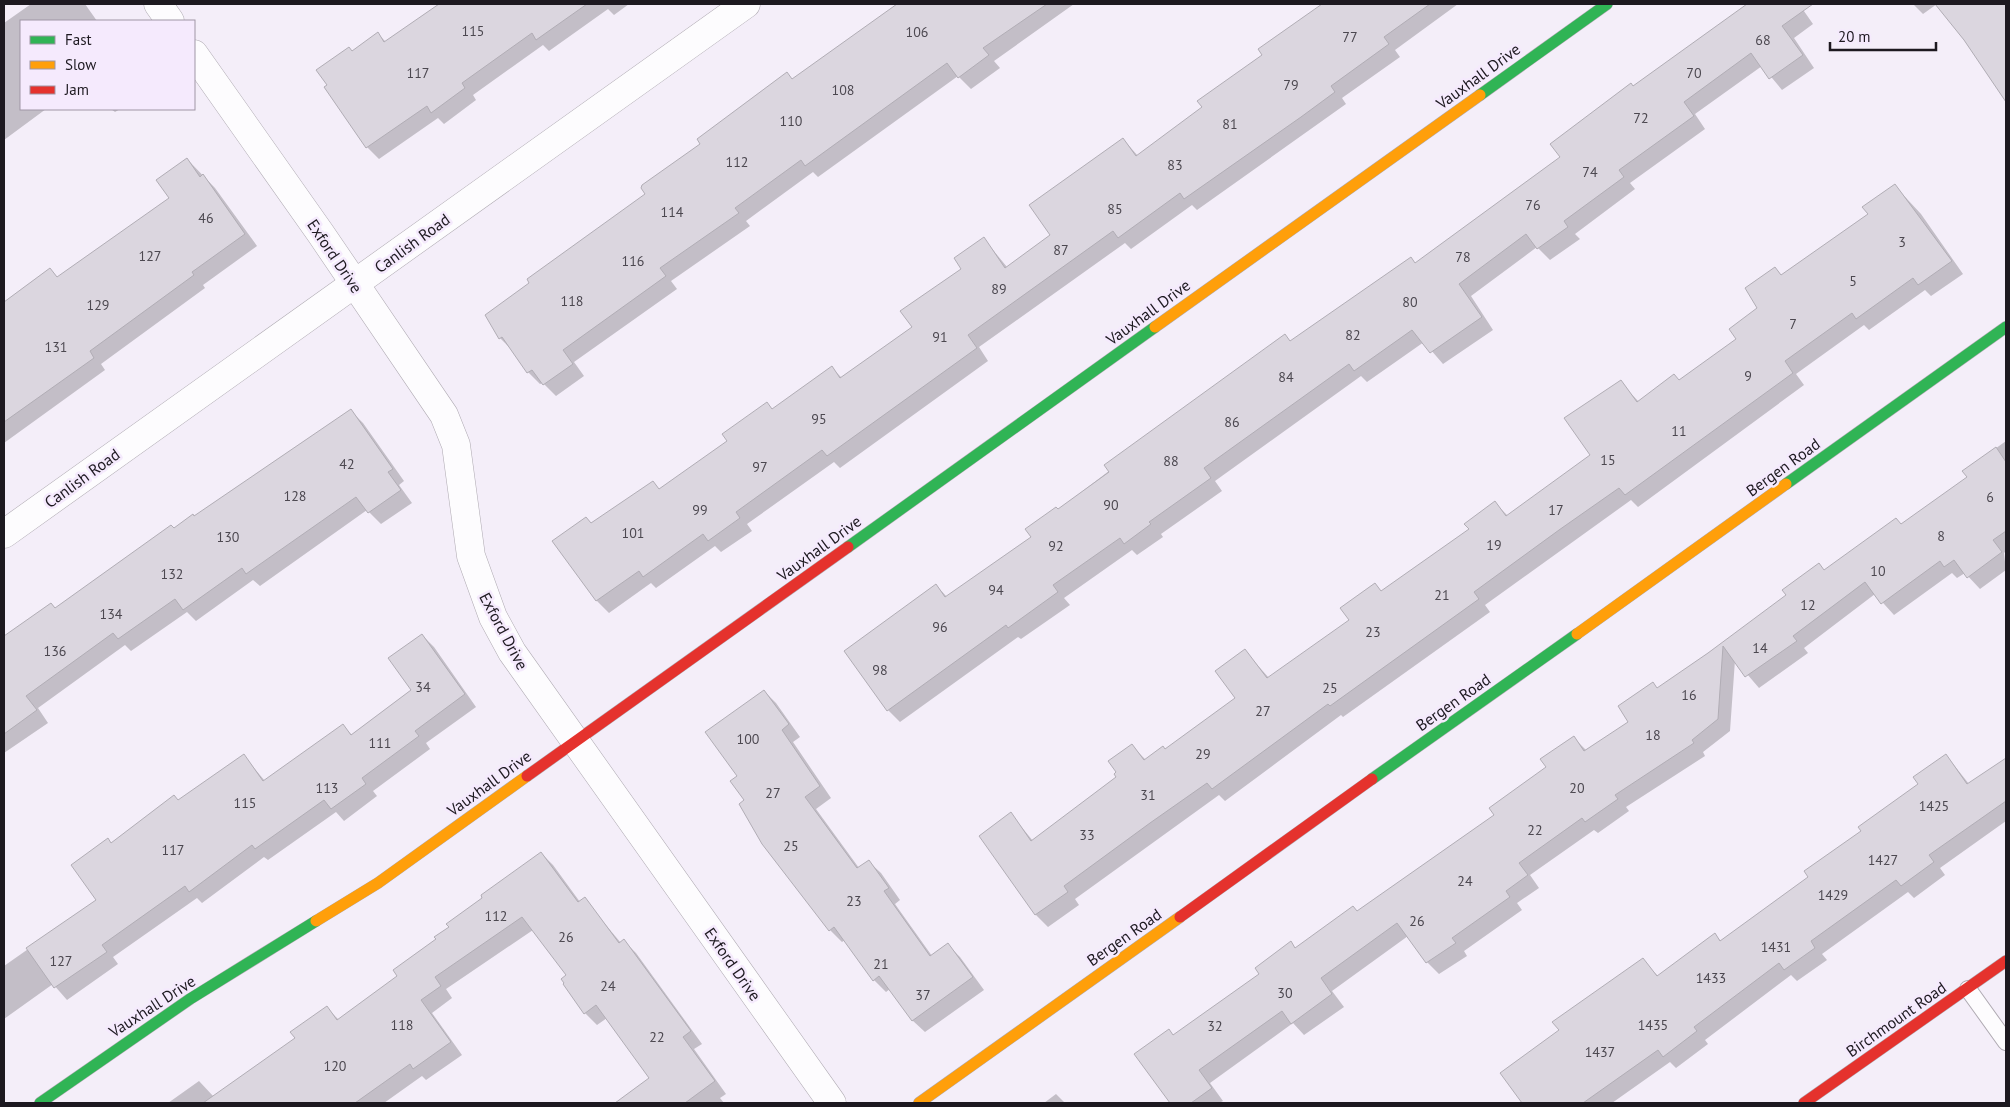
<svg xmlns="http://www.w3.org/2000/svg" width="2010" height="1107" viewBox="0 0 2010 1107" font-family="'PT Sans',sans-serif">
	<style>
		.shadow { fill: #0003 }
		.building { fill: #dbd6df; stroke: #b1adb5 }
		.lines { fill: none; stroke-linecap: round; stroke-linejoin: round }
		.lane-casing { stroke: #afaab2; stroke-width: 18 }
		.street-casing { stroke: #afaab2; stroke-width: 29 }
		.fast-casing { stroke: #afaab2; stroke-width: 12 }
		.slow-casing { stroke: #afaab2; stroke-width: 12 }
		.jam-casing { stroke: #afaab2; stroke-width: 12 }
		.lane { stroke: #fdfcfe; stroke-width: 16 }
		.street { stroke: #fdfcfe; stroke-width: 28 }
		.fast { stroke: #30b455; stroke-width: 11 }
		.slow { stroke: #ff9f0a; stroke-width: 11 }
		.jam { stroke: #e5322d; stroke-width: 11 }
		.labels { text-anchor: middle; stroke-width: 5; stroke-linejoin: round; paint-order: stroke }
		.number-label { font-size: 14px; fill: #4c4850 }
		.street-label { font-size: 16px; fill: #1d1920; stroke: #f5eafd }
	</style>
	<rect width="100%" height="100%" fill="#f4eef9"/>
	<g class="shadow">
		<path d="M31,4H85L97,21H21V109H46L4,140V23Z"/>
		<path d="M440,4H629L614,15L608,9L549,51L543,45L473,95L476,100L444,124L438,118L379,159L367,147L352,52L378,34L386,42Z"/>
		<path d="M900,4H1074L994,61L1000,68L971,89L958,76L818,177L813,172L746,221L750,226L671,281L677,289L574,362L584,376L556,396L543,383L540,384L528,372L512,350L500,338L647,194L793,80Z"/>
		<path d="M1324,4H1458L1395,50L1400,57L1342,98L1346,104L1197,210L1192,205L1131,249L1125,243L979,347L988,361L840,468L834,462L747,524L752,531L721,552L715,546L656,588L651,583L609,613L597,601L554,542L592,524L653,483L660,490L729,441L767,404L773,410L832,368L842,378L914,328L962,269L984,239L1007,267L1052,235L1123,139L1138,156L1204,108L1264,55L1260,49Z"/>
		<path d="M1750,4H1799L1813,24L1794,38L1814,68L1782,90L1762,66L1695,114L1705,129L1630,183L1635,189L1575,234L1580,239L1550,260L1537,247L1471,296L1493,330L1443,364L1424,342L1367,382L1361,376L1215,481L1222,491L1161,534L1163,537L1137,555L1132,550L1064,598L1070,605L1021,639L1018,637L900,722L888,710L936,585L947,597L1033,537L1058,510L1285,336L1291,342L1416,264L1561,157L1633,87Z"/>
		<path d="M1913,4H1937L1923,14Z"/>
		<path d="M1937,4H2006V100L1965,39Z"/>
		<path d="M111,109H120L115,112Z"/>
		<path d="M187,159L215,188L257,246L203,285L205,288L101,364L105,370L4,443V308L53,273L58,278L171,198Z"/>
		<path d="M1895,186L1921,214L1963,274L1931,296L1925,290L1869,330L1864,325L1796,374L1804,385L1638,507L1631,500L1485,605L1490,612L1343,717L1341,715L1225,801L1219,795L1075,899L1079,905L1048,927L1036,915L980,836L1011,814L1033,841L1118,777L1132,746L1146,760L1165,750L1236,699L1245,651L1269,678L1351,620L1374,584L1382,592L1470,530L1495,503L1508,516L1592,455L1620,382L1639,402L1679,381L1737,339L1759,308L1775,268L1782,276L1869,215Z"/>
		<path d="M351,411L363,423L404,481L399,485L412,503L381,524L367,510L260,586L253,580L196,621L187,612L131,651L125,645L38,708L48,723L4,753V638L51,604L56,609Z"/>
		<path d="M2006,441V551L2004,553L2006,570L1980,589L1965,573L1957,578L1952,573L1894,615L1875,594L1804,648L1808,653L1759,688L1735,660L1730,731L1703,752L1705,756L1626,807L1629,811L1598,833L1594,830L1530,875L1539,888L1517,903L1522,910L1464,951L1467,956L1439,974L1427,962L1408,936L1332,991L1344,1007L1304,1035L1293,1023L1210,1083L1223,1101L1219,1103H1172L1136,1055L1174,1036L1261,974L1290,943L1296,949L1358,912L1496,815L1548,768L1573,737L1587,751L1630,722L1658,689L1825,571L1902,525L1968,477L1964,471Z"/>
		<path d="M422,635L434,647L476,707L426,743L430,749L373,791L377,796L344,821L336,812L268,860L264,857L202,903L197,898L113,957L118,964L67,1000L53,984L4,1019V966L98,900L112,844L179,801L244,756L265,781L343,726L352,735L412,690Z"/>
		<path d="M764,691L776,703L800,737L793,742L831,798L816,809L859,868L868,861L881,873L900,900L895,904L932,956L948,945L960,957L984,990L925,1032L912,1020L890,989L886,992L874,980L845,940L842,942L830,930L746,801L738,777Z"/>
		<path d="M1946,755L1969,784L2006,759V821L1940,868L1945,875L1914,898L1908,892L1822,954L1827,960L1797,981L1791,975L1705,1040L1708,1044L1676,1068L1670,1062L1612,1103H1523L1502,1074L1560,1031L1642,960L1659,977L1715,935L1721,941L1810,877L1920,784Z"/>
		<path d="M541,853L553,865L580,902L584,899L621,943L624,941L636,953L702,1044L694,1049L726,1094L720,1098L724,1103H642L634,1091L651,1078L607,1018L597,1025L585,1013L567,975L533,930L446,989L452,998L432,1013L462,1055L426,1080L422,1076L384,1103H168L199,1081L214,1097L296,1039L327,1008L339,1020L399,976L484,898Z"/>
		<path d="M1056,1094L1065,1103H1044Z"/>
	</g>
	<g class="building">
		<path d="M439,4H587L536,40L532,33L462,83L465,88L431,113L427,106L366,148L324,87L327,85L316,70L349,47L352,51L378,32L384,42Z"/>
		<path d="M897,4H1047L983,48L989,55L958,78L947,63L805,166L801,160L735,208L739,213L660,268L666,276L563,350L573,364L543,385L532,370L527,373L502,337L499,339L485,315L529,283L527,279L645,194L641,188L642,185L700,144L697,139L787,72L792,79Z"/>
		<path d="M1322,4H1430L1384,37L1389,44L1331,86L1335,92L1301,117L1184,199L1180,193L1118,238L1113,231L968,335L977,348L827,456L822,450L736,512L740,518L708,541L703,534L643,577L639,571L596,601L552,541L586,517L591,523L653,481L659,489L727,441L722,434L767,402L772,409L832,366L840,378L912,327L900,311L961,269L954,258L984,237L1005,268L1050,235L1029,205L1123,138L1136,156L1202,107L1197,101L1262,55L1258,49Z"/>
		<path d="M1747,4H1813L1782,26L1803,55L1769,79L1751,53L1684,102L1694,116L1619,170L1624,177L1564,221L1568,227L1537,249L1526,234L1459,284L1482,317L1430,353L1412,330L1354,371L1349,364L1204,468L1211,478L1149,522L1151,524L1124,544L1120,538L1053,585L1058,592L1008,628L1006,625L887,711L844,651L936,584L945,597L1031,537L1025,529L1056,507L1058,509L1109,472L1104,465L1285,334L1290,341L1411,257L1415,263L1560,157L1550,144L1631,83L1633,86Z"/>
		<path d="M1935,4H2006V102L1964,40Z"/>
		<path d="M187,158L200,177L203,174L245,234L192,272L194,275L90,351L94,358L4,422V302L50,268L57,277L169,198L156,180Z"/>
		<path d="M1895,184L1952,261L1918,285L1913,278L1856,319L1852,313L1785,361L1793,373L1625,495L1619,488L1559,530L1474,592L1479,599L1330,706L1328,704L1212,789L1207,783L1150,823L1064,886L1068,892L1035,915L979,836L1011,812L1031,841L1116,777L1114,774L1116,772L1108,761L1132,744L1144,760L1163,746L1165,749L1235,698L1215,671L1245,649L1267,678L1349,620L1340,608L1375,583L1381,591L1469,529L1464,524L1495,501L1506,516L1590,455L1564,418L1621,380L1637,402L1674,374L1679,380L1736,339L1729,329L1757,308L1745,288L1775,267L1781,275L1868,214L1862,207Z"/>
		<path d="M351,409L393,469L388,472L401,490L368,513L356,497L246,574L242,568L183,610L175,599L118,639L113,633L26,696L37,710L4,734V636L51,603L55,608L171,525L174,528L193,514L194,516Z"/>
		<path d="M1996,447L2006,462V531L1993,540L2002,552L1967,578L1954,560L1944,567L1940,561L1881,604L1865,582L1793,636L1797,641L1745,677L1723,646L1718,719L1692,740L1694,743L1615,795L1618,799L1585,822L1582,818L1519,863L1528,875L1506,891L1510,897L1452,938L1456,943L1426,963L1397,923L1321,978L1332,994L1291,1024L1282,1011L1199,1070L1212,1088L1191,1103H1170L1134,1054L1169,1029L1173,1035L1259,974L1255,968L1291,941L1295,948L1353,906L1357,911L1494,815L1489,808L1546,767L1540,759L1574,736L1584,751L1628,722L1618,706L1653,682L1657,688L1708,653L1786,595L1782,590L1819,563L1824,570L1896,518L1901,524L1967,477L1962,471Z"/>
		<path d="M422,634L465,694L415,731L419,736L362,778L366,784L331,809L324,800L255,849L252,845L189,892L185,886L102,945L107,952L54,988L26,948L96,900L71,865L108,838L111,843L174,795L178,800L244,754L263,781L343,724L351,735L411,690L388,658Z"/>
		<path d="M764,690L789,724L782,730L820,786L805,797L857,868L869,860L889,888L884,891L930,956L948,943L973,977L912,1021L879,976L873,981L834,927L829,931L762,844L739,804L744,800L730,781L737,776L705,732Z"/>
		<path d="M1946,754L1967,784L2006,758V801L1929,855L1934,862L1901,886L1896,880L1811,941L1815,948L1784,970L1779,963L1694,1027L1697,1031L1663,1057L1658,1050L1583,1103H1522L1500,1073L1559,1030L1552,1022L1643,958L1657,976L1715,933L1720,941L1808,877L1804,871L1861,831L1858,827L1918,784L1913,777Z"/>
		<path d="M541,852L578,902L585,897L619,943L624,939L691,1031L683,1037L715,1081L685,1103H615L649,1078L596,1005L584,1014L563,984L564,983L561,979L566,975L522,917L435,977L441,986L421,1000L451,1042L413,1069L410,1064L355,1103H203L295,1038L290,1032L327,1006L337,1020L397,976L393,970L436,939L434,937L449,927L446,924L482,898L481,895Z"/>
	</g>
	<g class="lines">
		<defs>
			<path id="lane" d="M1968,989L2006,1042"/>
			<g id="street">
				<path d="M158,4L170,21"/>
				<path d="M194,54L321,234L444,415L456,445L471,556L493,617L512,652L832,1103"/>
				<path d="M4,534L746,4"/>
			</g>
			<g id="fast">
				<path d="M1480,95L1607,4"/>
				<path d="M1786,484L2006,327"/>
				<path d="M848,547L1155,327"/>
				<path d="M1372,779L1577,634"/>
				<path d="M40,1103L190,999L316,921"/>
			</g>
			<g id="slow">
				<path d="M1155,327L1480,95"/>
				<path d="M1577,634L1786,484"/>
				<path d="M316,921L378,883L527,776"/>
				<path d="M919,1103L1180,917"/>
			</g>
			<g id="jam">
				<path d="M527,776L848,547"/>
				<path d="M1180,917L1372,779"/>
				<path d="M1804,1103L2006,961"/>
			</g>
		</defs>
		<use href="#lane" class="lane-casing"/>
		<use href="#street" class="street-casing"/>
		<use href="#fast" class="fast-casing"/>
		<use href="#slow" class="slow-casing"/>
		<use href="#jam" class="jam-casing"/>
		<use href="#lane" class="lane"/>
		<use href="#street" class="street"/>
		<use href="#fast" class="fast"/>
		<use href="#slow" class="slow"/>
		<use href="#jam" class="jam"/>
	</g>
	<g class="labels">
		<g class="number-label">
			<text x="473" y="36">115</text>
			<text x="917" y="37">106</text>
			<text x="1350" y="42">77</text>
			<text x="1763" y="45">68</text>
			<text x="418" y="78">117</text>
			<text x="1694" y="78">70</text>
			<text x="1291" y="90">79</text>
			<text x="843" y="95">108</text>
			<text x="1641" y="123">72</text>
			<text x="791" y="126">110</text>
			<text x="1230" y="129">81</text>
			<text x="737" y="167">112</text>
			<text x="1175" y="170">83</text>
			<text x="1590" y="177">74</text>
			<text x="1533" y="210">76</text>
			<text x="1115" y="214">85</text>
			<text x="672" y="217">114</text>
			<text x="206" y="223">46</text>
			<text x="1902" y="247">3</text>
			<text x="1061" y="255">87</text>
			<text x="150" y="261">127</text>
			<text x="1463" y="262">78</text>
			<text x="633" y="266">116</text>
			<text x="1853" y="286">5</text>
			<text x="999" y="294">89</text>
			<text x="572" y="306">118</text>
			<text x="1410" y="307">80</text>
			<text x="98" y="310">129</text>
			<text x="1793" y="329">7</text>
			<text x="1353" y="340">82</text>
			<text x="940" y="342">91</text>
			<text x="56" y="352">131</text>
			<text x="1748" y="381">9</text>
			<text x="1286" y="382">84</text>
			<text x="819" y="424">95</text>
			<text x="1232" y="427">86</text>
			<text x="1679" y="436">11</text>
			<text x="1608" y="465">15</text>
			<text x="1171" y="466">88</text>
			<text x="347" y="469">42</text>
			<text x="760" y="472">97</text>
			<text x="295" y="501">128</text>
			<text x="1990" y="502">6</text>
			<text x="1111" y="510">90</text>
			<text x="700" y="515">99</text>
			<text x="1556" y="515">17</text>
			<text x="633" y="538">101</text>
			<text x="1941" y="541">8</text>
			<text x="228" y="542">130</text>
			<text x="1494" y="550">19</text>
			<text x="1056" y="551">92</text>
			<text x="1878" y="576">10</text>
			<text x="172" y="579">132</text>
			<text x="996" y="595">94</text>
			<text x="1442" y="600">21</text>
			<text x="1808" y="610">12</text>
			<text x="111" y="619">134</text>
			<text x="940" y="632">96</text>
			<text x="1373" y="637">23</text>
			<text x="1760" y="653">14</text>
			<text x="55" y="656">136</text>
			<text x="880" y="675">98</text>
			<text x="423" y="692">34</text>
			<text x="1330" y="693">25</text>
			<text x="1689" y="700">16</text>
			<text x="1263" y="716">27</text>
			<text x="1653" y="740">18</text>
			<text x="748" y="744">100</text>
			<text x="380" y="748">111</text>
			<text x="1203" y="759">29</text>
			<text x="327" y="793">113</text>
			<text x="1577" y="793">20</text>
			<text x="773" y="798">27</text>
			<text x="1148" y="800">31</text>
			<text x="245" y="808">115</text>
			<text x="1934" y="811">1425</text>
			<text x="1535" y="835">22</text>
			<text x="1087" y="840">33</text>
			<text x="791" y="851">25</text>
			<text x="173" y="855">117</text>
			<text x="1883" y="865">1427</text>
			<text x="1465" y="886">24</text>
			<text x="1833" y="900">1429</text>
			<text x="854" y="906">23</text>
			<text x="496" y="921">112</text>
			<text x="1417" y="926">26</text>
			<text x="566" y="942">26</text>
			<text x="1776" y="952">1431</text>
			<text x="61" y="966">127</text>
			<text x="881" y="969">21</text>
			<text x="1711" y="983">1433</text>
			<text x="608" y="991">24</text>
			<text x="1285" y="998">30</text>
			<text x="923" y="1000">37</text>
			<text x="402" y="1030">118</text>
			<text x="1653" y="1030">1435</text>
			<text x="1215" y="1031">32</text>
			<text x="657" y="1042">22</text>
			<text x="1600" y="1057">1437</text>
			<text x="335" y="1071">120</text>
		</g>
		<g class="street-label">
			<text transform="translate(1478 76) rotate(-36)" y="6">Vauxhall Drive</text>
			<text transform="translate(412 243) rotate(-36)" y="6">Canlish Road</text>
			<text transform="translate(335 256) rotate(56)" y="6">Exford Drive</text>
			<text transform="translate(1148 312) rotate(-36)" y="6">Vauxhall Drive</text>
			<text transform="translate(1783 467) rotate(-36)" y="6">Bergen Road</text>
			<text transform="translate(82 478) rotate(-36)" y="6">Canlish Road</text>
			<text transform="translate(819 548) rotate(-36)" y="6">Vauxhall Drive</text>
			<text transform="translate(504 631) rotate(62)" y="6">Exford Drive</text>
			<text transform="translate(1453 702) rotate(-35)" y="6">Bergen Road</text>
			<text transform="translate(489 783) rotate(-36)" y="6">Vauxhall Drive</text>
			<text transform="translate(1124 937) rotate(-35)" y="6">Bergen Road</text>
			<text transform="translate(733 964) rotate(55)" y="6">Exford Drive</text>
			<text transform="translate(152 1006) rotate(-33)" y="6">Vauxhall Drive</text>
			<text transform="translate(1896 1019) rotate(-35)" y="6">Birchmount Road</text>
		</g>
	</g>
	<rect width="2010" height="1107" fill="none" stroke="#1d1920" stroke-width="10"/>
	<rect x="20" y="20" width="175" height="90" fill="#f5eafd" stroke="#9f96a5"/>
	<rect x="30" y="36" width="25" height="8" fill="#30b455" stroke="#9f96a5"/>
	<text x="65" y="45" font-size="15" fill="#1d1920">Fast</text>
	<rect x="30" y="61" width="25" height="8" fill="#ff9f0a" stroke="#9f96a5"/>
	<text x="65" y="70" font-size="15" fill="#1d1920">Slow</text>
	<rect x="30" y="86" width="25" height="8" fill="#e5322d" stroke="#9f96a5"/>
	<text x="65" y="95" font-size="15" fill="#1d1920">Jam</text>
	<path d="M1830 42v8h106v-8" fill="none" stroke="#1d1920" stroke-width="2.5"/>
	<text x="1838" y="42" font-size="15" fill="#1d1920" stroke="#f5eafd" stroke-width="4" paint-order="stroke">20 m</text>
</svg>
